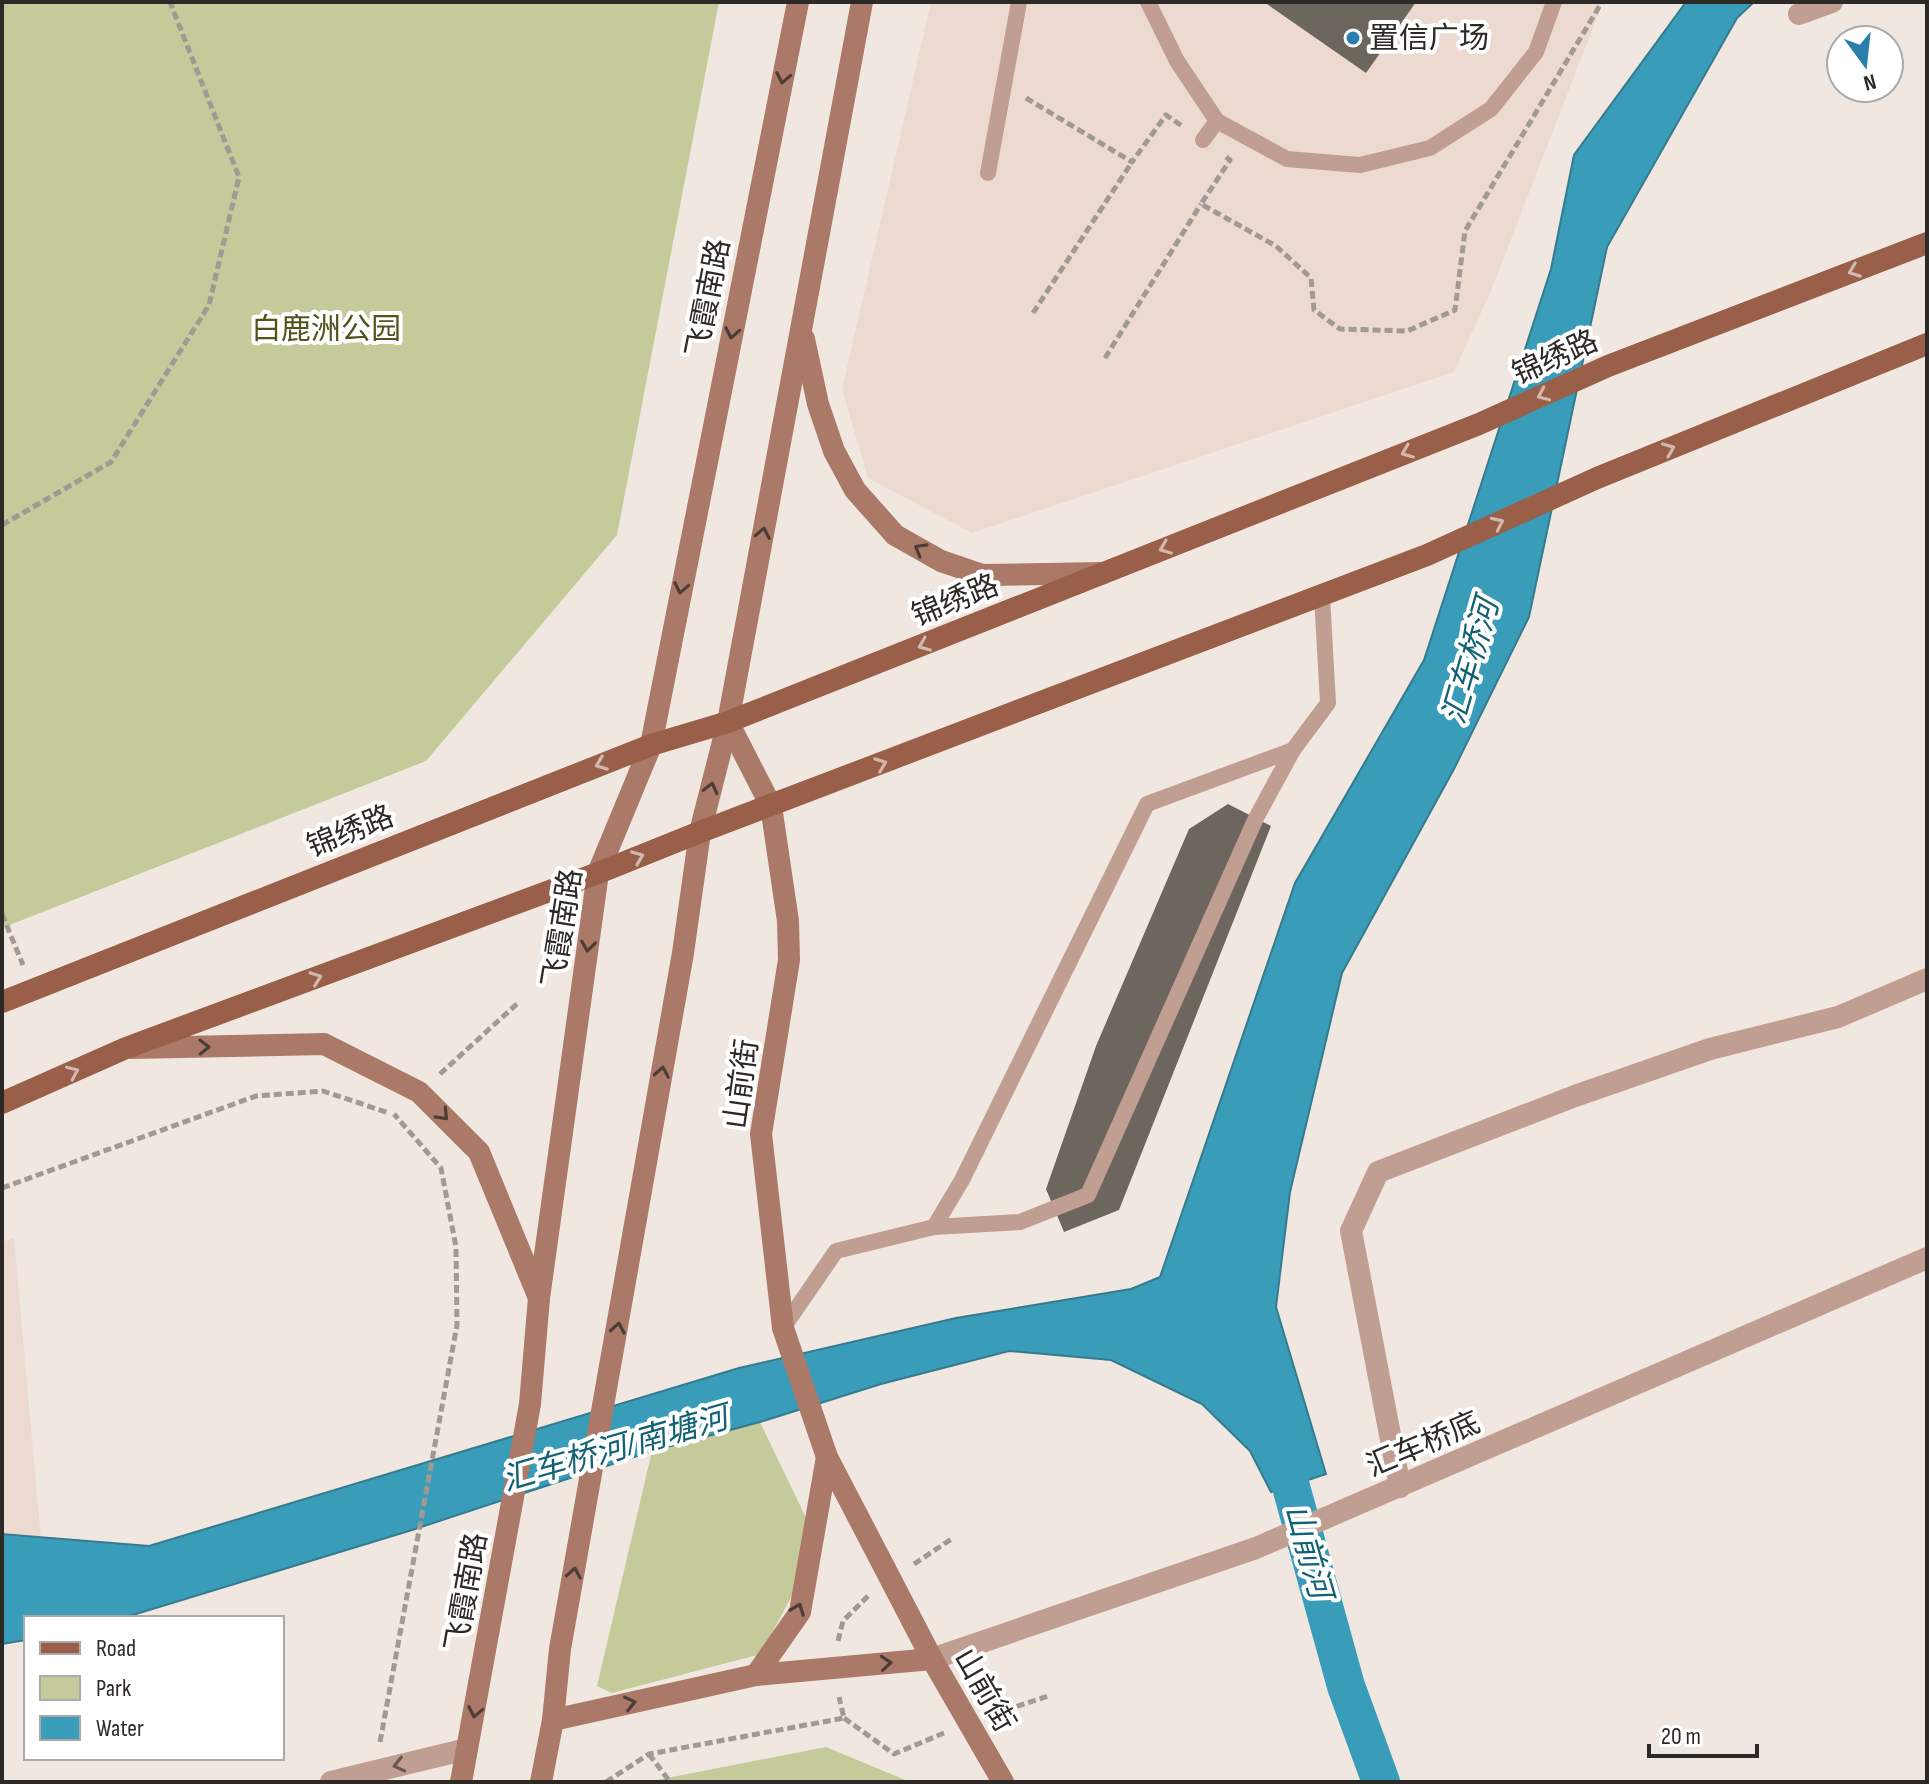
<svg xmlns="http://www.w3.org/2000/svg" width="1929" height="1784" viewBox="0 0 1929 1784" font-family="'Sofia Sans Condensed','Noto Sans SC',sans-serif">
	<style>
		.built { fill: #ecdad1 }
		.green { fill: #c4ca99 }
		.water { fill: #399db9; stroke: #357a8d; stroke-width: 2 }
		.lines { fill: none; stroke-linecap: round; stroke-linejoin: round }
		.canal { stroke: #399db9; stroke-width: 38 }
		.building { fill: #6c665e }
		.path { stroke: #a09994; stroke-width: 5; stroke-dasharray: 8 4; stroke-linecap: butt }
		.service { stroke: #c09e91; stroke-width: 16 }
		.minor { stroke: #c09e91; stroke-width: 22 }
		.tertiary { stroke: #c09e91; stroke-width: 22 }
		.secondary { stroke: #aa7967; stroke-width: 22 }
		.primary { stroke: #995f48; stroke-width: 22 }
		.oneway { stroke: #4c3d37 }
		.oneway2 { stroke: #d1b7ad }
		.oneway3 { stroke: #685851 }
		.poi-dot { fill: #2a7eae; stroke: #fff; stroke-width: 3 }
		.labels { text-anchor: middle; stroke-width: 8; stroke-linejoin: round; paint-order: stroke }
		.poi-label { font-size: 30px; fill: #2d2927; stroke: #fff; text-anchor: start }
		.street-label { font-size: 30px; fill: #2d2927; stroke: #fff }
		.park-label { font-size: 30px; fill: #51551d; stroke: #fff }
		.water-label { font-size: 32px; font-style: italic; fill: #136175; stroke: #fff }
	</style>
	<rect width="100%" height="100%" fill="#f1e7e1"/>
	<g class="built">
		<path d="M931,2H1603L1491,291L1454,372L972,533L868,478L842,389Z"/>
		<path d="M14,1238L41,1539L2,1534V1242Z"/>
	</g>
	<g class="green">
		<path d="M2,2H719L617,535L426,761L2,928Z"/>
		<path d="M760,1422L808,1522L797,1586L761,1654L612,1693L597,1686L652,1451Z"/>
		<path d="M826,1747L910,1782H655L657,1780Z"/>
	</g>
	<path class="water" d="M1686,2H1754L1737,18L1607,247L1529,617L1454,769L1342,973L1290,1192L1276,1307L1326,1474L1271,1492L1250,1451L1202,1404L1111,1360L1009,1351L881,1384L760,1422L652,1451L412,1530L123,1618H26V1640L2,1644V1534L149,1546L739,1368L956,1318L1131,1289L1160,1277L1295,883L1424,660L1551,269L1574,155Z"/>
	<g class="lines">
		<path class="canal" d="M1277,1436L1346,1686L1381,1782"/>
	</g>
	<g class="building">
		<path d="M1264,2H1416L1366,73Z"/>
		<path d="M1228,804L1271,826L1119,1210L1064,1232L1046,1189L1096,1046L1189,829Z"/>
	</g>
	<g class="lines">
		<g class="path">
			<path d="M1026,98L1132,162L1166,115L1182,126"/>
			<path d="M1226,157L1230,160L1201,204L1276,246L1311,278L1314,310L1340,329L1407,331L1455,310L1465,231L1602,2"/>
			<path d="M1033,313L1132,162"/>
			<path d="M1105,358L1201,204"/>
			<path d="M2,525L111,462L209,305L239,177L170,2"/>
			<path d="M2,914L23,965"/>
			<path d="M440,1074L519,1002"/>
			<path d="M2,1188L256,1096L323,1091L389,1113"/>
			<path d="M914,1564L953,1538"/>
			<path d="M838,1641L843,1621L869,1595"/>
			<path d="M994,1714L1048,1696"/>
			<path d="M844,1718L894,1754L944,1733"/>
			<path d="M380,1742L457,1325L456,1247L441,1168L394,1114"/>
			<path d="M649,1754L670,1782"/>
			<path d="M606,1782L649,1754L844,1718L839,1697"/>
		</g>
		<g class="service">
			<path d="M1148,2L1177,61L1217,121L1287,159L1360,165L1430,148L1491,109L1536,52L1554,2"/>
			<path d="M1203,140L1217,121"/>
			<path d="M988,173L1019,2"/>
			<path d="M934,1227L1020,1222L1088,1195L1256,818L1293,750"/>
			<path d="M783,1328L836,1251L934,1227L962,1180L1147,804L1293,750L1328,703L1322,596"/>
		</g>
		<g class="minor">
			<path d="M1799,14L1832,2"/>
			<path d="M1400,1487L1351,1231L1378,1172L1575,1096L1710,1049L1838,1017L1927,979"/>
			<path d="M331,1782L467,1749"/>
		</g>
		<path class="tertiary" d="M932,1659L1256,1548L1927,1258"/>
		<g class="secondary">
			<path d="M804,339L818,404L834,451L855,490L895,535L941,561L982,575L1103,573"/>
			<path d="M728,722L771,806L788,921L789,960L761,1134L783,1328L827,1457L932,1659L1003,1782"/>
			<path d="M131,1048L324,1044L419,1092L479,1152L539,1298"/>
			<path d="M756,1675L800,1612L827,1457"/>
			<path d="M553,1720L756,1675L932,1659"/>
			<path d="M461,1782L530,1404L539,1298L598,873L651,745L798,2"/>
			<path d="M541,1782L553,1720L560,1649L683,953L700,832L728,722L862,2"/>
		</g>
		<g class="primary">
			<path d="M2,1002L651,745L728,722L1479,424L1608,366L1927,243"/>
			<path d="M2,1103L126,1048L598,873L700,832L1427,555L1597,478L1927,344"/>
		</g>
	</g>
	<defs><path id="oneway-chevron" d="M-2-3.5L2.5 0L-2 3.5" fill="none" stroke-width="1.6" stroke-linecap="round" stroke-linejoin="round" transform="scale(2)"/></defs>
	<g class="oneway">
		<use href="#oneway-chevron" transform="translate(783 78) rotate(101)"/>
		<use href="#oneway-chevron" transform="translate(732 333) rotate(101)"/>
		<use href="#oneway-chevron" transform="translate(763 533) rotate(-79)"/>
		<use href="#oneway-chevron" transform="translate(920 549) rotate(-150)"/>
		<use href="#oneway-chevron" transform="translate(681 588) rotate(101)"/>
		<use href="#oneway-chevron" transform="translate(711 788) rotate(-76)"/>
		<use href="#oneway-chevron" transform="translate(588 946) rotate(98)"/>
		<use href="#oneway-chevron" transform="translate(204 1047) rotate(-1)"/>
		<use href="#oneway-chevron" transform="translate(662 1072) rotate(-80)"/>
		<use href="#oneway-chevron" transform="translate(443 1115) rotate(46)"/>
		<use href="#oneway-chevron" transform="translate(618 1328) rotate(-80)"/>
		<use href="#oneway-chevron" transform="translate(574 1573) rotate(-80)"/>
		<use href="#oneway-chevron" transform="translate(798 1609) rotate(-69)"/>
		<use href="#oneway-chevron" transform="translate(886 1663) rotate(-5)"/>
		<use href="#oneway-chevron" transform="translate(630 1703) rotate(-13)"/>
		<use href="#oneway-chevron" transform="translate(475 1712) rotate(101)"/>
	</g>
	<g class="oneway2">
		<use href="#oneway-chevron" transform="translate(1854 271) rotate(159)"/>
		<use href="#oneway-chevron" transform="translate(1543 395) rotate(156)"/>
		<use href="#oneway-chevron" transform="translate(1669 449) rotate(-22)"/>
		<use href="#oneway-chevron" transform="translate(1407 452) rotate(158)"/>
		<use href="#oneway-chevron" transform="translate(1498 523) rotate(-25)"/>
		<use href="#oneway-chevron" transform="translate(1165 548) rotate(158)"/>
		<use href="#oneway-chevron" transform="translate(924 645) rotate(158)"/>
		<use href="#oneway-chevron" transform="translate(601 764) rotate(159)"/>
		<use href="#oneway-chevron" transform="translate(881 764) rotate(-21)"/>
		<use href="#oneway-chevron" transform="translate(638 857) rotate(-22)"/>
		<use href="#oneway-chevron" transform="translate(316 978) rotate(-20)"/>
		<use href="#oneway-chevron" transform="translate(73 1072) rotate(-24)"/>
	</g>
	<use class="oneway3" href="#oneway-chevron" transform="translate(399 1765) rotate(167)"/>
	<circle class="poi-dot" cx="1353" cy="38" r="8"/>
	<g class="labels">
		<g class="poi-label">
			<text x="1369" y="48">置信广场</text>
		</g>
		<g class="street-label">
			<text transform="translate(708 298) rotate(-79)" y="10">飞霞南路</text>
			<text transform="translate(1555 357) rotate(-24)" y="10">锦绣路</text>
			<text transform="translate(955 600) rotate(-22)" y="10">锦绣路</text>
			<text transform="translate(350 831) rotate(-22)" y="10">锦绣路</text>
			<text transform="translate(562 928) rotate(-81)" y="10">飞霞南路</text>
			<text transform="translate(741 1084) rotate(-82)" y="10">山前街</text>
			<text transform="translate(1423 1444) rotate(-23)" y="10">汇车桥底</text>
			<text transform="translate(466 1592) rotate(-80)" y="10">飞霞南路</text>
			<text transform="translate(985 1690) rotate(60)" y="10">山前街</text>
		</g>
		<g class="park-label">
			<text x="326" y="339">白鹿洲公园</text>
		</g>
		<g class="water-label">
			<text transform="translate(1470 661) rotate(-74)" y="11">汇车桥河</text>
			<text transform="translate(615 1448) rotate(-16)" y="11">汇车桥河/南塘河</text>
			<text transform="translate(1309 1551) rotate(74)" y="11">山前河</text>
		</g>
	</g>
	<rect width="1929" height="1784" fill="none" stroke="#2d2927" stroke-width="8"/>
	<rect x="24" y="1616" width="260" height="144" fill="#ffffff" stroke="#aba9a9" stroke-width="2"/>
	<rect x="40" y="1642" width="40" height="12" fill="#995f48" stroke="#aba9a9" stroke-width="2"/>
	<text x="96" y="1656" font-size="24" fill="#2d2927">Road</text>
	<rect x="40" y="1676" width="40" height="24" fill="#c4ca99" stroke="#aba9a9" stroke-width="2"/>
	<text x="96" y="1696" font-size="24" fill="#2d2927">Park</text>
	<rect x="40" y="1716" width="40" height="24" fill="#399db9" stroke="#aba9a9" stroke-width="2"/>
	<text x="96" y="1736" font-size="24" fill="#2d2927">Water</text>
	<g transform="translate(1865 64) rotate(165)"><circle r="38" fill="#ffffff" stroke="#aba9a9" stroke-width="2"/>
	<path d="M0-6L14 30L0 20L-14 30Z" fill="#2a7eae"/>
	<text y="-12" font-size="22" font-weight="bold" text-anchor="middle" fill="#2d2927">N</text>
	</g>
	<path d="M1649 1744v12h108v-12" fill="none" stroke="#2d2927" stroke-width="4"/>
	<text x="1661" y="1744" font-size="24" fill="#2d2927" stroke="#ffffff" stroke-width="6" paint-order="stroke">20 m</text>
</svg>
